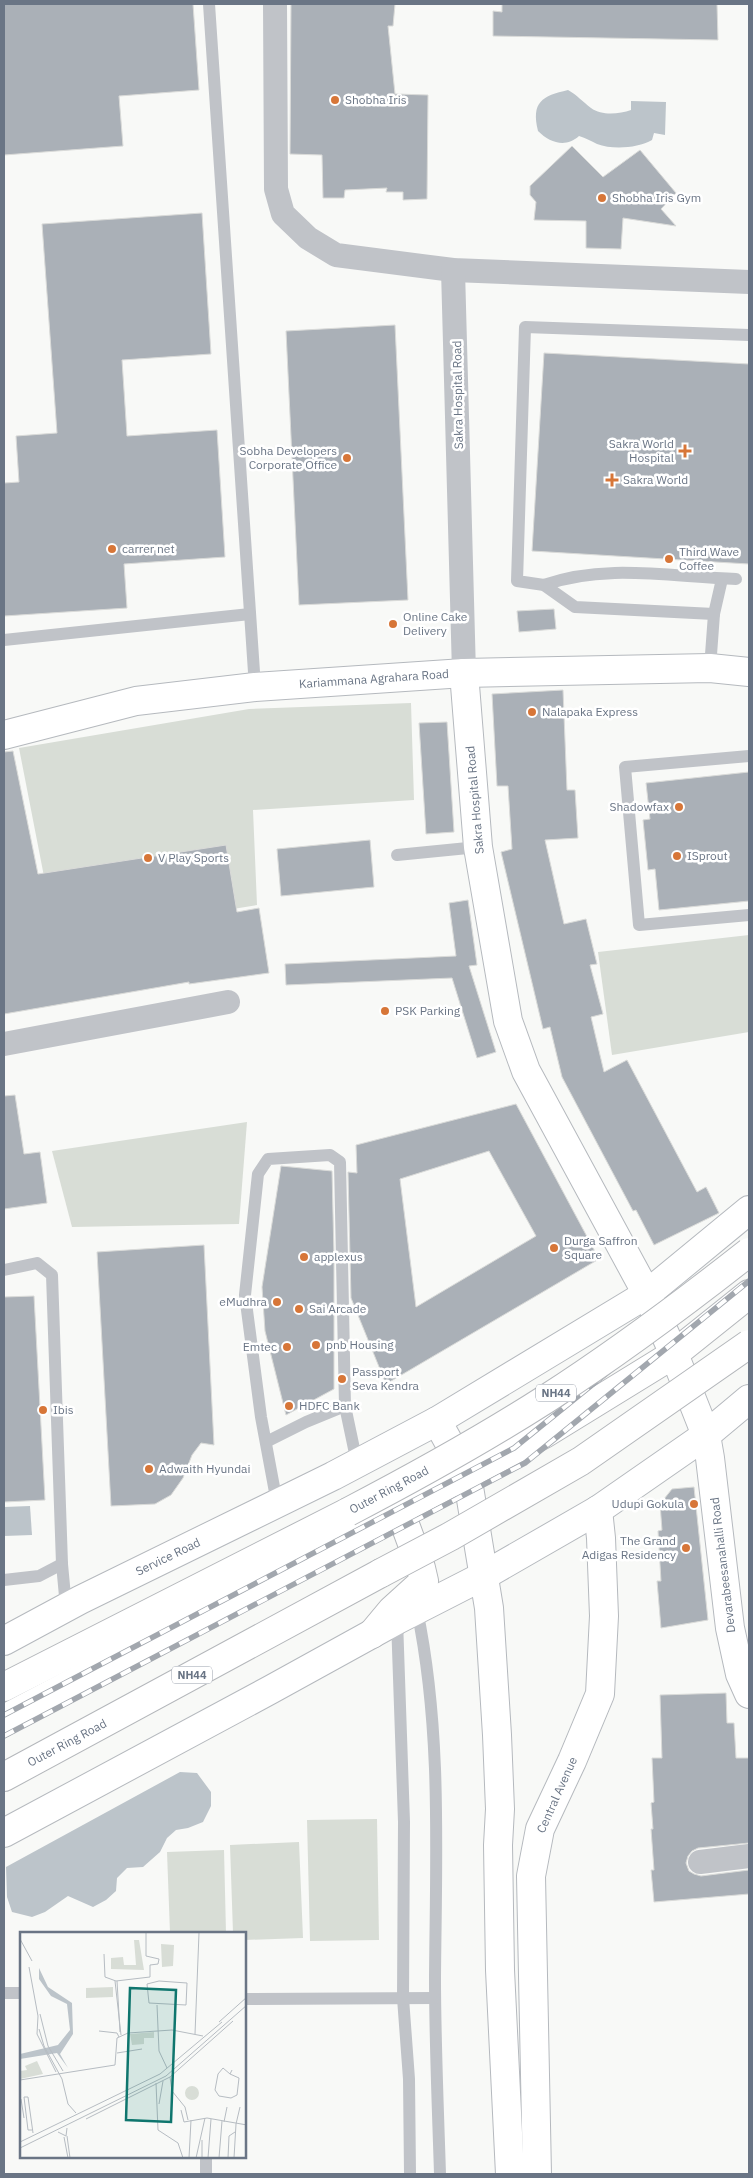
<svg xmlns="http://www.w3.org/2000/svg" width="753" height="2178" viewBox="0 0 753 2178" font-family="'IBM Plex Sans',sans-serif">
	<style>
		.green { fill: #d8ddd6 }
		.water { fill: #bcc4ca }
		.building { fill: #aab0b7; stroke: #dadbd9; fill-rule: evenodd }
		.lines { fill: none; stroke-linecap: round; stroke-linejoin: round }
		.secondary-casing { stroke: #b5b9be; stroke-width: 30 }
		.highway-casing { stroke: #b4b7bb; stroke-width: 30 }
		.lane { stroke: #c0c3c8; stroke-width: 12 }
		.street { stroke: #c0c3c8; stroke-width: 24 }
		.secondary { stroke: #fff; stroke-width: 28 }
		.highway { stroke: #fff; stroke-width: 28 }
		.rail-casing { stroke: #a2a7ae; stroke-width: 5.5 }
		.rail { stroke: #fff; stroke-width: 4; stroke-dasharray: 11; stroke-linecap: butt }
		.highway-bridge-casing { stroke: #b4b7bb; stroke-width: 30; stroke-linecap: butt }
		.highway-bridge { stroke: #fff; stroke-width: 28 }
		.poi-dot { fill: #d77638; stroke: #fff; stroke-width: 2 }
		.labels { text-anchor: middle; stroke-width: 5; stroke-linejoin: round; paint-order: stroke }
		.shield { fill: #fff; stroke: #979eaa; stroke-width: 1 }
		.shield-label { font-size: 11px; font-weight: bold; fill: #6a7585 }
		.poi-label { font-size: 12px; fill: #6a7585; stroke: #fff; text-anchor: start }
		.street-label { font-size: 12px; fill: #6a7585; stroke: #fff }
		.inset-road { fill: none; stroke: #b6bcc2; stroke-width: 1 }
		.view { fill: #0f766e; fill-opacity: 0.15; stroke: #0f766e; stroke-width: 2.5 }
		.inset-edge { fill: none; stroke: #6a7585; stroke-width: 2.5 }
	</style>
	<rect width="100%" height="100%" fill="#f8f9f7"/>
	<g class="green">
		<path d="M411,703L414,800L253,810L257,905L56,938L19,748L249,709Z"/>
		<path d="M749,935V1032L612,1055L598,952Z"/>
		<path d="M247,1122L239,1224L72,1227L52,1151Z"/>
		<path d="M377,1819L379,1940L310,1941L307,1820Z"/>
		<path d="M299,1842L303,1938L245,1940V1933H233L230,1845Z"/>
		<path d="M224,1850L226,1933H170L167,1852Z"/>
	</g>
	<g class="water">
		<path d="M568,90C577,95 583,102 591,108C602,116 619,114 631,110V101L666,102L665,135L654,133L652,140C638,148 613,150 597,144C591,141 586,138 579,136C566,148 550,143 538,131C531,102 542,96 568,90Z"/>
		<path d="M30,1506L32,1535L4,1536V1507Z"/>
		<path d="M180,1772L197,1773L211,1792V1806L203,1822L188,1828L176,1830L167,1838L160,1852L143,1867L127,1868L117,1878L116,1891L106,1900L93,1907L68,1896L45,1912L32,1917L12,1912L7,1897L6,1867Z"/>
	</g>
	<g class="building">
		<path d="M4,4H193L199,90L119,96L123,146L4,155Z"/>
		<path d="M291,4H395L393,26H388L395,94L428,95L427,199L403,200V192H386L387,188L345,190L344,198H323L322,155L290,154Z"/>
		<path d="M502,4H717L718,40L493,36V11L502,12Z"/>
		<path d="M572,146L603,177L640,150L676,193L661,209L676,226L623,218L621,249L586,248V221L534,220L536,202L530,195V186Z"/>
		<path d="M202,213L211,354L122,360L127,436L217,430L225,557L124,564L127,608L4,616V483L19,482L16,436L57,433L42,224Z"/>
		<path d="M395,325L408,600L299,605L286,331Z"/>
		<path d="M544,353L749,364V564L532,551Z"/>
		<path d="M554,609L556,629L519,632L517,611Z"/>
		<path d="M563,690L567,790H575L578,838L545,840L564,924L586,919L597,964L590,965L603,1014L591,1017L604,1072L627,1060L697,1192L706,1187L719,1213L654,1245L636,1210L633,1211L562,1077L550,1027L543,1029L501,852L512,849L508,786H497L492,694Z"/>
		<path d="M447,722L454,832L426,834L419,723Z"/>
		<path d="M13,751L38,874L226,845L237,912L259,908L269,973L189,984V982L4,1014V752Z"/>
		<path d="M749,772V901L659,910L655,869L648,870L643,820L650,819L646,783Z"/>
		<path d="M370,840L374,887L281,896L277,849Z"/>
		<path d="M468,900L477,965L469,966L496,1052L477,1058L452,978L286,985L285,964L456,956L449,903Z"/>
		<path d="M15,1095L24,1154L40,1152L47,1203L4,1209V1096Z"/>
		<path d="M516,1104L599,1259L386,1384L351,1298L348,1172L357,1173L356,1145ZM489,1151L536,1236L416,1307L400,1179Z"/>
		<path d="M281,1166L332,1171L334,1256V1389L286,1415L265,1331L262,1287Z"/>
		<path d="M204,1245L214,1445L201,1443L192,1455L183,1478L171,1495L155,1504L111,1506L97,1252Z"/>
		<path d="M34,1296L45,1500L4,1502V1297Z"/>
		<path d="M694,1487L708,1620L661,1628L657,1581H661L658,1531L662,1530L660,1504L672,1489Z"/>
		<path d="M726,1693L727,1723H734L736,1758H749V1843L698,1848L692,1851L688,1856L686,1863L689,1871L694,1874L701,1876L749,1870V1894L654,1902L651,1870H654L651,1829H653L651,1803L654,1802L652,1758H662L660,1695Z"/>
	</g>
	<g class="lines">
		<defs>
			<g id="secondary">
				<path d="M464,673L478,847L508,1021L526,1071L647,1294L674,1354L706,1435L710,1458L730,1628L740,1674L749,1694"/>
				<path d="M4,735L136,701L255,687L464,673L710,668L749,672"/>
				<path d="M437,1421L467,1475L489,1608L497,1735L500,1809L498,1845L500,1970L510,2174"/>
				<path d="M4,1641L80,1600L333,1476L437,1421L647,1294L749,1210"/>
				<path d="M4,1833L270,1690L397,1620L485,1575L598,1510L706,1435L749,1399"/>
				<path d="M537,2174L531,1876L540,1829L572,1761L600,1694L604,1616L601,1538L598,1510"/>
			</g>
			<g id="highway">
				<path d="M372,1634L392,1610L424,1581L421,1568L400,1511"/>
				<path d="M4,1687L348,1512"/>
				<path d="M4,1719L544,1434L674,1354L749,1294"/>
				<path d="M4,1777L381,1573"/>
			</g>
		</defs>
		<use href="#secondary" class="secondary-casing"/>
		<use href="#highway" class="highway-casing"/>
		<g class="lane">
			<path d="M209,4L255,687"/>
			<path d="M544,585C605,563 672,577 736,579"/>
			<path d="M714,614L575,607L544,585L517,581L525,327L749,335"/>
			<path d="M4,640L250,614"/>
			<path d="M710,668L714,614L722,579"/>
			<path d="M749,756L625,767L639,925L749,915"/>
			<path d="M397,855L478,847"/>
			<path d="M4,1270L37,1263L52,1275L62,1564L66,1607"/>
			<path d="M266,1442L306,1422L345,1406"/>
			<path d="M277,1503L261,1417L245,1295L258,1174L268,1159L330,1155L340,1162L345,1406L357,1463"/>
			<path d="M4,1580L39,1576L62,1564"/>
			<path d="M417,1610C442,1730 436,1855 435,1977C435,2043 438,2109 440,2174"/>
			<path d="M397,1620L404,1822L403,1998L409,2079L410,2174"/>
			<path d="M4,1993H21"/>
			<path d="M245,1999L435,1998"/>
			<path d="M206,2157V2174"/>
		</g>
		<g class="street">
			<path d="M275,4L276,189L283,214L308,238L336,255L453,270L749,282"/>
			<path d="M453,270L464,673"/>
			<path d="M4,1044L228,1002"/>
			<path d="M700,1862L749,1856"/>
		</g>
		<use href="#secondary" class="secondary"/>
		<use href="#highway" class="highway"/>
		<defs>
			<g id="rail">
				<path d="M4,1715L514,1448L749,1258"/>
				<path d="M4,1736L525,1463L749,1281"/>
			</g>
		</defs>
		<use href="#rail" class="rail-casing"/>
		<use href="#rail" class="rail"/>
		<defs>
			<g id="highway-bridge">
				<path d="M348,1512C415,1477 482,1440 546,1399C616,1354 683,1304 749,1252"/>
				<path d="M381,1573L451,1536L581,1461L749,1344"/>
			</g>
		</defs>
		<use href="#highway-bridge" class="highway-bridge-casing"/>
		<use href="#highway-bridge" class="highway-bridge"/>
	</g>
	<g class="poi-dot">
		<circle cx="335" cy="100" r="5"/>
		<circle cx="602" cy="198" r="5"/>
		<path d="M682.5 443.5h5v5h5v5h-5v5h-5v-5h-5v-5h5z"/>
		<circle cx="347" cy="458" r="5"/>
		<path d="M609.5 472.5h5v5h5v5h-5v5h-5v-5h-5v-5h5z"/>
		<circle cx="112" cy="549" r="5"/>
		<circle cx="669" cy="559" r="5"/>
		<circle cx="393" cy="624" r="5"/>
		<circle cx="532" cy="712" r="5"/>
		<circle cx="679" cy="807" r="5"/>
		<circle cx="677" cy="856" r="5"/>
		<circle cx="148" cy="858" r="5"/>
		<circle cx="385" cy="1011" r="5"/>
		<circle cx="554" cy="1248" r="5"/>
		<circle cx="304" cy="1257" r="5"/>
		<circle cx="277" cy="1302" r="5"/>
		<circle cx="299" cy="1309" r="5"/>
		<circle cx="316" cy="1345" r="5"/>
		<circle cx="287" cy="1347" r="5"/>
		<circle cx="342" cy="1379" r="5"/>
		<circle cx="289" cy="1406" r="5"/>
		<circle cx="43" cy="1410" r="5"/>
		<circle cx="149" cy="1469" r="5"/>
		<circle cx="694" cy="1504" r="5"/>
		<circle cx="686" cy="1548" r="5"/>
	</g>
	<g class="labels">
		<g class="shield">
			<rect x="536" y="1384.5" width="40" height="17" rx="4"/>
			<rect x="172" y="1666.5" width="40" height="17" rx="4"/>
		</g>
		<g class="shield-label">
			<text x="556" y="1397">NH44</text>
			<text x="192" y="1679">NH44</text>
		</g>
		<g class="poi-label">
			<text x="345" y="104">Shobha Iris</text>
			<text x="612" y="202">Shobha Iris Gym</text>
			<text x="674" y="448" text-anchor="end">Sakra World<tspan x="674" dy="14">Hospital</tspan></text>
			<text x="337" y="455" text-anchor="end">Sobha Developers<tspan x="337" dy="14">Corporate Office</tspan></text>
			<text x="623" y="484">Sakra World</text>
			<text x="122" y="553">carrer net</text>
			<text x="679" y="556">Third Wave<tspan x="679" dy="14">Coffee</tspan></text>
			<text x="403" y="621">Online Cake<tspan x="403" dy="14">Delivery</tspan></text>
			<text x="542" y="716">Nalapaka Express</text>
			<text x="669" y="811" text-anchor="end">Shadowfax</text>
			<text x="687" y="860">ISprout</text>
			<text x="158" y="862">V Play Sports</text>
			<text x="395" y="1015">PSK Parking</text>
			<text x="564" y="1245">Durga Saffron<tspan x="564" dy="14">Square</tspan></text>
			<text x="314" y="1261">applexus</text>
			<text x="267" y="1306" text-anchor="end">eMudhra</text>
			<text x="309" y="1313">Sai Arcade</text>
			<text x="326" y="1349">pnb Housing</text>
			<text x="277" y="1351" text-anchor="end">Emtec</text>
			<text x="352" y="1376">Passport<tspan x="352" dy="14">Seva Kendra</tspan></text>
			<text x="299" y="1410">HDFC Bank</text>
			<text x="53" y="1414">Ibis</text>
			<text x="159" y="1473">Adwaith Hyundai</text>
			<text x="684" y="1508" text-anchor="end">Udupi Gokula</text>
			<text x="676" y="1545" text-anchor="end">The Grand<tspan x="676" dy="14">Adigas Residency</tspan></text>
		</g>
		<g class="street-label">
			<text transform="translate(458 395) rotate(-91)" y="4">Sakra Hospital Road</text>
			<text transform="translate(374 679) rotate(-4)" y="4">Kariammana Agrahara Road</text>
			<text transform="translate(475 800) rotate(-95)" y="4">Sakra Hospital Road</text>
			<text transform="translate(389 1490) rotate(-28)" y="4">Outer Ring Road</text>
			<text transform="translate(168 1557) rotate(-26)" y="4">Service Road</text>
			<text transform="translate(723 1565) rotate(-97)" y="4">Devarabeesanahalli Road</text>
			<text transform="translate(67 1743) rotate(-28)" y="4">Outer Ring Road</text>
			<text transform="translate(557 1795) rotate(-66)" y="4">Central Avenue</text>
		</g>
	</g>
	<g transform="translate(20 1932)">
		<rect width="226" height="226" fill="#f8f9f7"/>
		<path d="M114,8H119L124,38L91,37V26L103,25L104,33H116ZM141,12L154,13L153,34L142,35ZM93,55V65L66,66V56ZM134,100V106H124V112L112,113L110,102ZM17,129L23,142L0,147V139L7,138L5,134ZM165 161a7 7 0 1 1 14 0a7 7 0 1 1-14 0Z" fill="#d8ddd6"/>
		<path d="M19,36L28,55L52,71L53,102L40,122L48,136L37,121L0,127V122L38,113L50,98L47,72L31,64L19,47Z" fill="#bcc4ca"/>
		<path class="inset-road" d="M0,7L12,29M84,22L85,45L96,49L130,45V33L138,32L139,27L126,24V1M9,35L18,84L17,102L36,140M95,49L101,103M97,49L100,100M139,49L167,51L166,73L129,71L127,52ZM137,73L139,119L147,136M20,82L28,114L43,139M199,90L227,65M19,97L24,114L42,147L48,172L56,181M79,99L97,101L99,105M175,102L179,1M97,121L122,117M210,142L203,136L198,142L195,158L199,164L211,166L217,163L219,146L210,142L212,138M150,145L152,159L165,175L168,188M0,148L95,133L97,106L108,101L152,98L183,104M136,151L138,198L158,211L163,226M1,167L4,186M139,172L143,149M161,178L164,190L187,186L227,193M66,187L150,145L213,89M204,190L207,175M216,192L220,175M12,198H8L4,165H8L13,201M38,200L46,204L47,196M47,204L50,226M44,205L48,226M0,210L140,142L202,90M0,216L146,144L227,73M169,226L171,188M176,226L185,186M182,226V208M188,226L191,187M199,226L202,189M208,226L209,204L215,200M214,226L216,192"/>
		<path class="view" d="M110,56L156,58L151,190L106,188Z"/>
		<rect width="226" height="226" class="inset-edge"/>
	</g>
	<rect width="753" height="2178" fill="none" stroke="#6a7585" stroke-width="10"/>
</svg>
